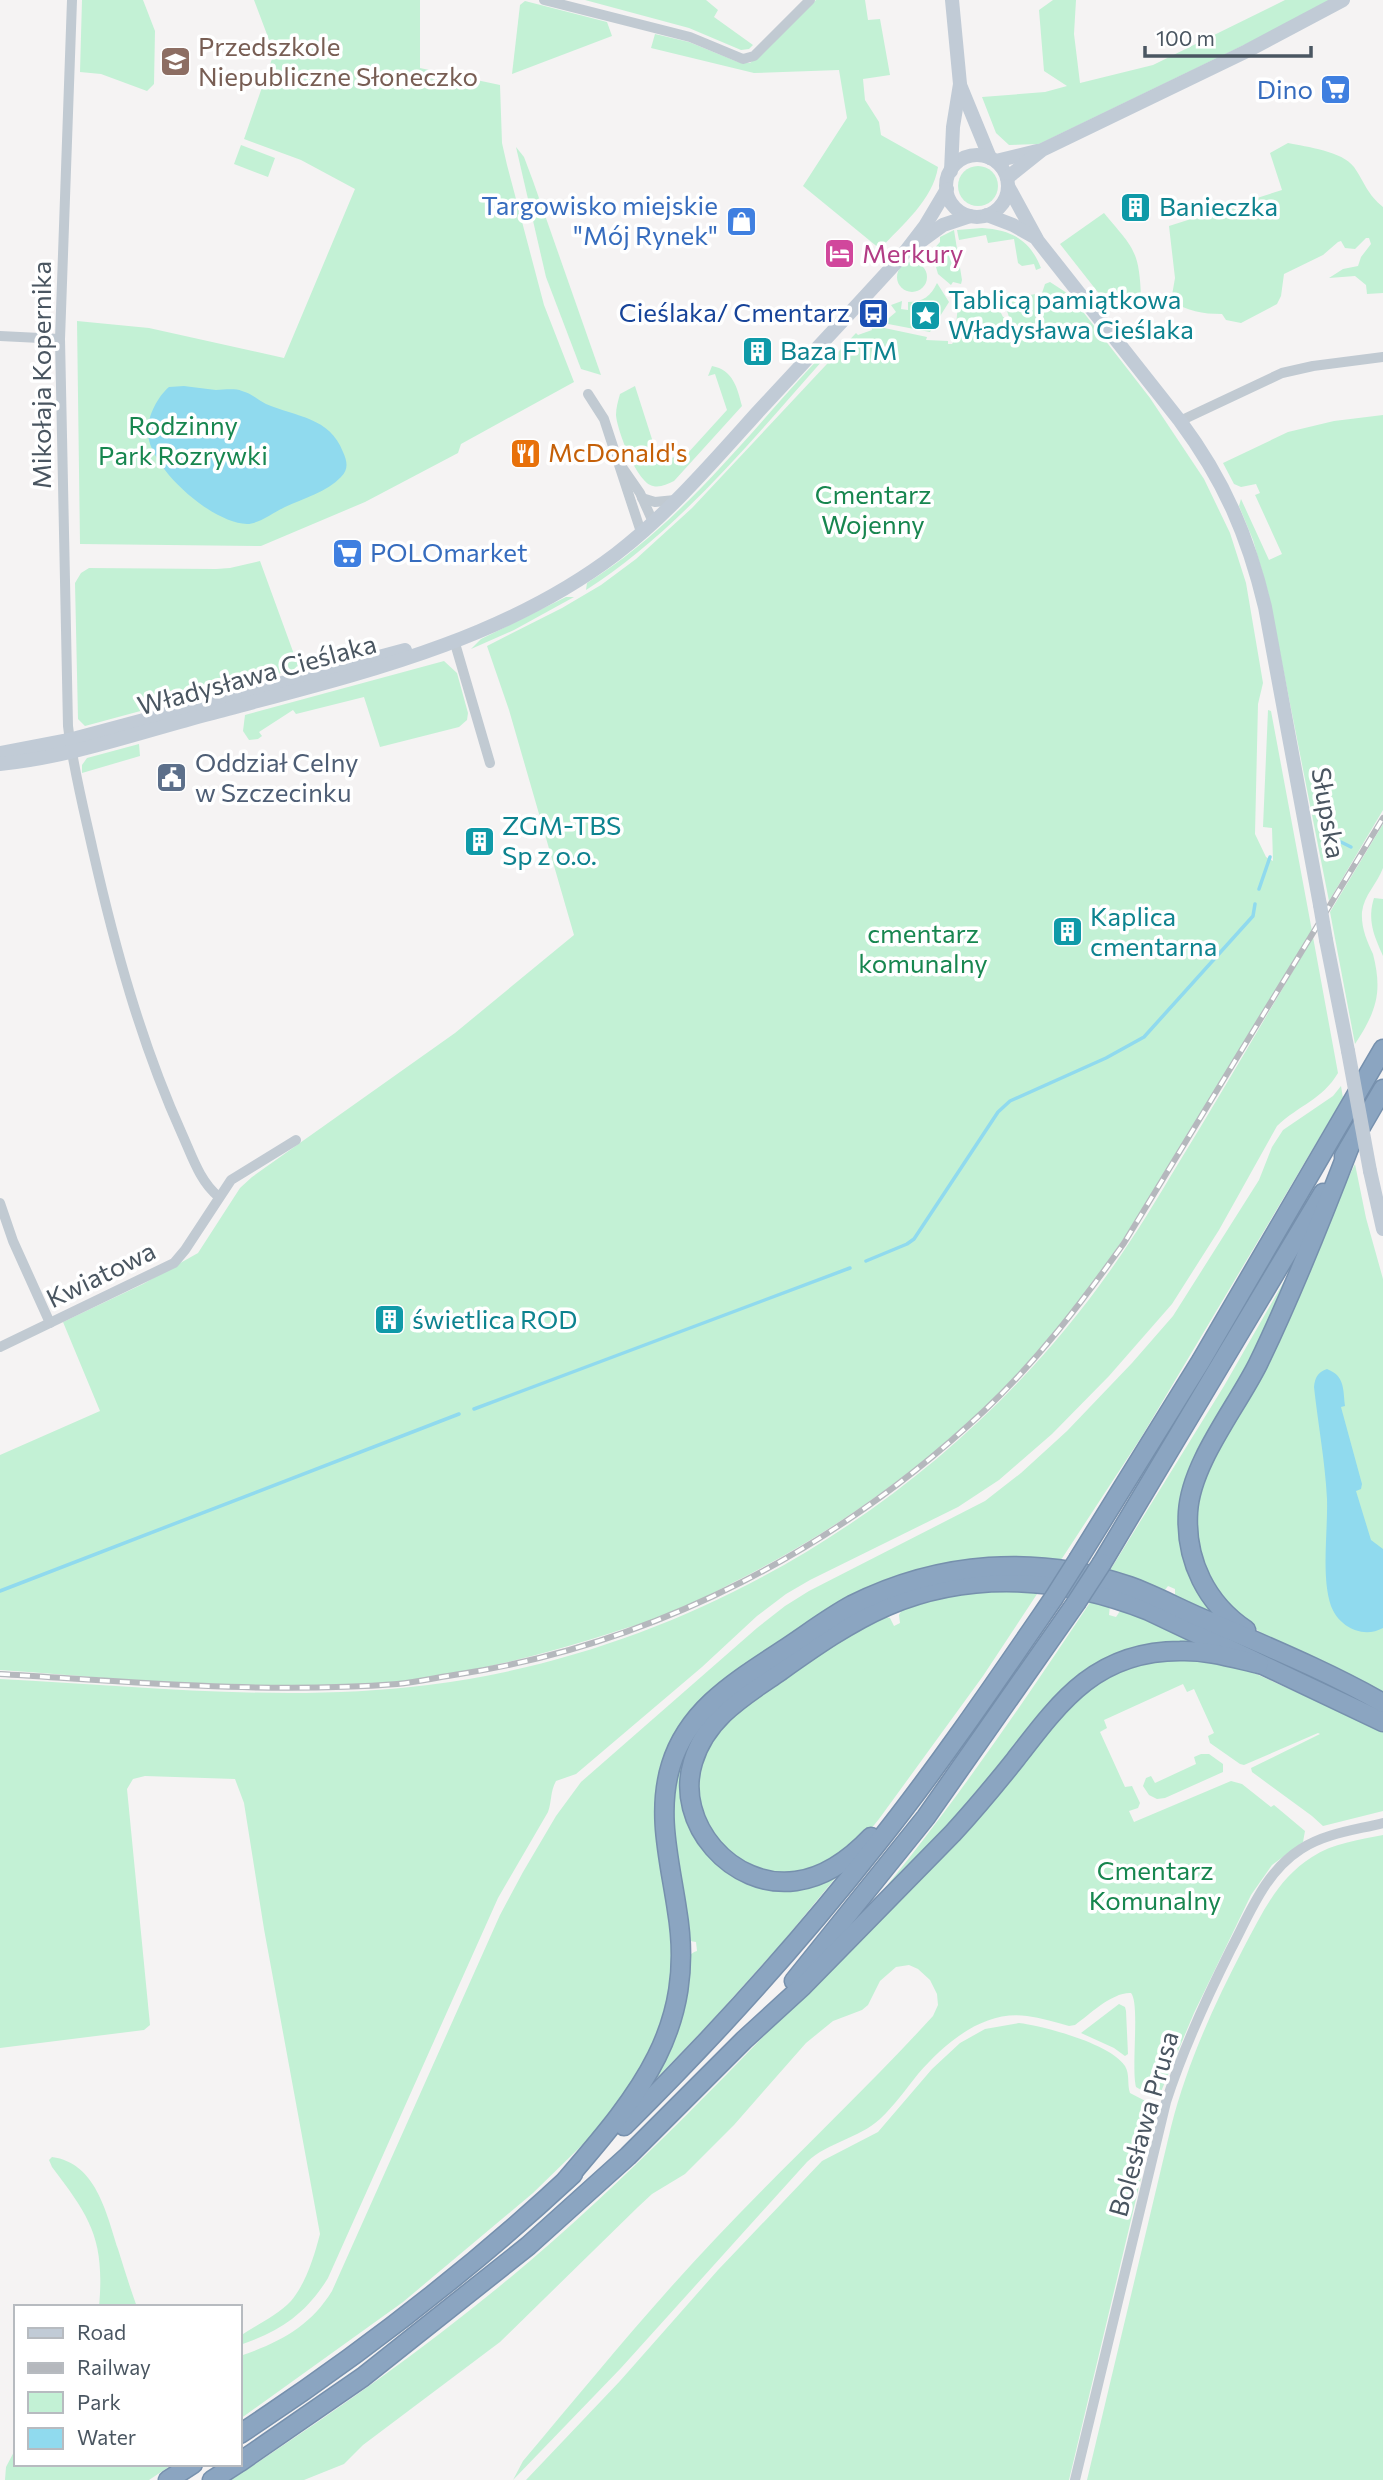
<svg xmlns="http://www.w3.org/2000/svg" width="1383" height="2480" viewBox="0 0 1383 2480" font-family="Commissioner,sans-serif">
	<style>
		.green { fill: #c3f1d5 }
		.water { fill: #90daee }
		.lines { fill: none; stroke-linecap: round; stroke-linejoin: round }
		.stream { stroke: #90daee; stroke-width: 3.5 }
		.highway-casing { stroke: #7690ad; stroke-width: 21 }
		.street { stroke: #c1cad2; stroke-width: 10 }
		.secondary { stroke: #c1cbd6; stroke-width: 14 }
		.highway { stroke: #8ba5c1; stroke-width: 18 }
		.rail-casing { stroke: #b5b8bd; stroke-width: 6 }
		.rail { stroke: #fff; stroke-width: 3.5; stroke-dasharray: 10; stroke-linecap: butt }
		.highway-bridge-casing { stroke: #7690ad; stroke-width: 21; stroke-linecap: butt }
		.secondary-bridge { stroke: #c1cbd6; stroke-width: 14 }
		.highway-bridge { stroke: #8ba5c1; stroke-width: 18 }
		.labels { text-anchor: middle; stroke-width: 7; stroke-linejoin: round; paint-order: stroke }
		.education-label { font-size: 26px; fill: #785e54; stroke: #fff; text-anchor: start }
		.shop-label { font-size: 26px; fill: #366cbe; stroke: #fff; text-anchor: end }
		.culture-label { font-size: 26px; fill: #0d838f; stroke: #fff; text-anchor: start }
		.hotel-label { font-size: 26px; fill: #b23c85; stroke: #fff; text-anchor: start }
		.transit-label { font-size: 26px; fill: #164399; stroke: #fff; text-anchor: end }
		.street-label { font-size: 26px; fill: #4a5661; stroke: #fff }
		.park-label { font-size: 26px; fill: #17864f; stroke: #fff }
		.food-label { font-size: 26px; fill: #c56008; stroke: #fff; text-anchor: start }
		.service-label { font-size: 26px; fill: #4e5e75; stroke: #fff; text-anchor: start }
	</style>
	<rect width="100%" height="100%" fill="#f5f3f3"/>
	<g class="green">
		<path d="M82,0H143L155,31L154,84L147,91L101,74L80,72Z"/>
		<path d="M254,0H420V68L500,85L502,143L507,165L544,305L574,382L461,444L458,453L365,502L261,546L80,544L77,321L149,328L284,358L355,189L301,160L244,139L274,53Z"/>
		<path d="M585,0H706L718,10L714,17L753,45L749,49L741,50L689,28Z"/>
		<path d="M816,0H865L868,20L880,19L890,75L863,79L865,100L879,122L881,135L938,167C933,200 902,225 880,249L803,186L847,118L839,70L754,73L651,48L655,34L689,42L738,62L750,63Z"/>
		<path d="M1053,0H1076L1074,34L1080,83L1153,65L1285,0H1331L1298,19L1039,144L1009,145L996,133L982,97L1045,92L1067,86L1044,71L1039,10Z"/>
		<path d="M525,1L607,22L612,36L512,74L520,5Z"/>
		<path d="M1288,143C1307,147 1342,151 1354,167C1365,183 1367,194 1383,207V293L1367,294L1366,285L1355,276L1329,278L1343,269L1358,266L1361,257L1371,244L1369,238H1366L1355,249L1345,248L1341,241L1338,242L1323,255L1284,274L1281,296L1277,304L1241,323L1226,320L1222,314C1202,314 1188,311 1171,301L1175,278L1169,226L1282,190L1270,153Z"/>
		<path d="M241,145L275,158L268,177L234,164Z"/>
		<path d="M516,147L524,157L533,181L601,375L581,369L546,277Z"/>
		<circle cx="978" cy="186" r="20"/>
		<path d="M1104,213C1133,248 1139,249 1141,296L1104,300L1060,244Z"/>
		<path d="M982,228C1012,230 1030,240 1041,268L1036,270L1034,264L1022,266L1018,263L1014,239L988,243L986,235L959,240L957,230Z"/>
		<path d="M954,230L962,280L961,284L953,282L951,285L938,274L936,267L939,265L934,256L931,258V252L940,242V237Z"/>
		<circle cx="912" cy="277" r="15"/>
		<path d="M1050,282L1070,295L1150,398L1204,479L1230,533L1246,583L1263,683L1258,704L1255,834L1266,857L1273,861L1272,828L1263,827L1268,710L1271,711L1312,931C1236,1054 1167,1184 1080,1300C989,1420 867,1516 732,1583C713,1593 693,1605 673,1613C653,1621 631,1626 611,1633C543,1655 474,1672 403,1681C270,1697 133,1679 0,1670V1455L100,1411L63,1322L143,1284L198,1253L240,1188L252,1177L455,1033L574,935L509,710L487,646L562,608L601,585L636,559L692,508L856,333L858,335L872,330L871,326H875L927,337L926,340L948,341V344H952L954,341H960L961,336L955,335L958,305H961L964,299L985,295L987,301L997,305L1003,317H1009L1004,302L1006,299L1042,293L1045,284Z"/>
		<path d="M937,283L949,302L930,332L883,323L896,312L891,305L902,301L901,309L908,310V302C923,302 931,296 937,283Z"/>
		<path d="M820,357L823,360C752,440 676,533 586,590L587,583C679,526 747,435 820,357Z"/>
		<path d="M712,366C733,370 737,387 742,406L674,481C667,484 660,488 653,486C637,483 617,430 616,415C616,408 618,401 620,394L635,386L659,461L687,454L727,410L715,374L708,376Z"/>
		<path d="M1383,415V810L1329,901L1268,592L1253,540L1239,506L1241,499L1269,560L1282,554L1256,497L1255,495L1260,493L1256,484L1241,487L1234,484L1223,463L1288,432L1334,421Z"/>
		<path d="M260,561L299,668L85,726L78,719L75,583L81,573L89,568L216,569L230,568Z"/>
		<path d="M566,597H574L514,630L471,649L481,639Z"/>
		<path d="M444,661L457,673L468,713L467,720L459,727L380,747L364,697L296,714L293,710L259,732L262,736L258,739L249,740L243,731L245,715Z"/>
		<path d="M139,744L140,756L82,773V765L87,758Z"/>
		<path d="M1383,824C1383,837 1383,856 1383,868C1377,884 1364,895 1362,912C1361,928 1367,941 1373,954C1383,993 1376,1012 1355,1044L1330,912Z"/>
		<path d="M1374,898L1383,899V956C1374,936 1367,920 1374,898Z"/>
		<path d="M1313,937L1338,1073C1322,1100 1299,1105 1277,1126L1219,1230L1172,1304L1109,1376L1052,1434L999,1480L958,1507L810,1580L786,1594L757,1616L702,1667L576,1774L556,1781C550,1792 552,1801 548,1812L498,1898L328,2278C305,2315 280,2331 240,2345V2336C256,2325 278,2315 291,2301C306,2283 314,2257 320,2234L264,1929L244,1803L235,1779L145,1776L133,1779L127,1789L150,2025L144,2030L0,2048V1679C142,1686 286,1703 428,1685C700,1651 955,1492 1112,1268C1136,1234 1157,1199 1178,1164C1224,1089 1268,1013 1313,937Z"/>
		<path d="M1341,1086L1343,1098L1142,1436L1059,1563L950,1565L669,1749L673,1982L657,2044L614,2114L533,2193L403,2302L240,2419V2356C278,2343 310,2327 332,2291L500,1915L523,1872L556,1816L581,1782L757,1628L785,1606L809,1591L985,1501L1021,1473L1067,1431L1132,1363L1173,1316L1259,1180L1272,1147L1283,1130L1333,1096Z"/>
		<path d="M1355,1164L1366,1218L1383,1279V1695L1270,1639L1233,1613L1204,1573L1193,1523L1201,1483Z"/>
		<path d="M1298,1257L1182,1509L1226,1623L1175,1597V1589L1168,1586L1165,1590L1160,1592L1109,1572L1224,1386Z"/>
		<path d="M1031,1572L1052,1573L1049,1578C1006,1573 964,1576 923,1588C867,1604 820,1636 773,1668C749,1685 722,1701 703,1725C678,1759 676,1810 701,1845C719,1871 750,1888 782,1889C805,1889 821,1877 837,1876L781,1944L707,2026L651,2084C654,2074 661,2065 666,2054C674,2036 680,2015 683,1995C685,1980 681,1955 697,1951L696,1942L690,1941L686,1932C681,1884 662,1832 671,1784C676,1762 686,1738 700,1721C719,1697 746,1682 770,1664C812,1636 856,1604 905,1588C946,1575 988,1571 1031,1572Z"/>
		<path d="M1041,1588L983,1676L879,1819L866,1835L823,1867L783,1876L741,1863L709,1832L698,1803V1771L707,1746L732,1713L814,1655L882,1616L890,1618L894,1626L900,1623L899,1615L903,1608L969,1590Z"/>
		<path d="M1093,1598L1110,1605L1109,1615L1116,1617L1122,1608L1220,1650L1120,1656L1006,1763L844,1937C936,1831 1016,1714 1093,1598Z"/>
		<path d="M1175,1657L1223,1663L1254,1673L1383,1731V1811L1323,1826L1312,1816L1252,1772L1251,1768L1320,1734L1318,1733L1244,1765L1240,1764L1210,1743L1208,1736L1214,1733L1194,1689L1187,1692L1183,1684L1104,1720L1107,1728L1100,1732L1125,1787L1132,1786L1140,1803L1138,1808L1129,1811L1134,1822L1231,1781L1242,1784L1271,1807L1274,1805L1305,1831L1303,1842L1272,1865L1251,1895L1194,2013L1160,2094H1148L1136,2087C1131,2067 1140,2003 1131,1993C1112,1992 1089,2015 1075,2025L1069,2026C1055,2022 1041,2018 1027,2016C983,2010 945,2043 918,2074C906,2089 894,2106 880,2119C858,2139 828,2142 807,2162L621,2368L513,2480L523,2461C572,2403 620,2344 671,2287C754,2193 848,2109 933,2016L938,2005L937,1994L930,1980L918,1969L909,1965L896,1967L880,1981L868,2005L862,2010L833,2021L806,2043L734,2125L685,2174L652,2194L638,2207L500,2342L363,2445L344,2464L304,2480H231C358,2397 484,2307 595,2203C769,2042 923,1861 1086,1689L1123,1668Z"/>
		<path d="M1201,1754H1209L1223,1764V1772L1165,1798L1157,1799L1149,1795L1143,1786L1146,1778L1151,1776L1155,1783L1196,1764L1194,1757Z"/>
		<path d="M1383,1835V2480H1087L1171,2127C1187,2064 1213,2007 1243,1949C1262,1914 1277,1879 1312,1857C1333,1843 1359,1840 1383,1835Z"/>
		<path d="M1119,2004L1125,2007L1126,2011L1128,2054L1125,2056L1114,2048L1081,2033Z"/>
		<path d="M1019,2023C1044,2026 1111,2044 1125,2066C1130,2074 1127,2085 1130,2093L1155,2106L1157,2111L1069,2480H526L620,2381L718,2270L822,2161L878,2132L932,2069L960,2043L985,2029Z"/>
		<path d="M52,2157C96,2163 106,2212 118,2249C124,2268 130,2288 137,2307H99C105,2240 91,2218 52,2167L49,2160Z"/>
		<path d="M16,2448V2464H173L149,2480H5L6,2467Z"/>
	</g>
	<g class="water">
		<path d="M184,386C194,387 205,389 216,390C224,390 234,388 242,391C251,393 258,400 266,404C296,417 330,417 343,452C347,461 349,469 341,477C327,492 304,498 285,507C274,512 259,524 247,524C212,523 152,470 148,435C146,419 157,397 169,387Z"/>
		<path d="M1327,1369C1345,1376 1343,1389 1345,1406L1341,1407L1362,1484L1361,1489L1356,1491L1371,1540L1383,1549V1628C1363,1639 1339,1627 1331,1606C1321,1577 1328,1531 1327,1499C1325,1461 1318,1424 1314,1387C1315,1377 1318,1372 1327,1369Z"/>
	</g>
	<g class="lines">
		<g class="stream">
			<path d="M1341,842L1351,847"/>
			<path d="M1259,889L1270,857"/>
			<path d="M866,1261L907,1244L914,1239L998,1112L1010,1101L1106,1058L1144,1037L1253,916L1255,904"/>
			<path d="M474,1409L850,1268"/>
			<path d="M0,1591L459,1414"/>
		</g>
		<defs>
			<g id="highway">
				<path d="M1344,1156L1383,1089"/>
				<path d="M1079,1558L1201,1361L1383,1049"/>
				<path d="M1102,1563L1323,1193"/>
				<path d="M1246,1630C1207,1604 1185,1561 1188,1512C1191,1463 1236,1408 1258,1364C1292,1294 1321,1221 1349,1148"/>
				<path d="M871,1837C851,1858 826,1877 796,1881C732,1890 674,1823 693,1762C706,1718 744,1696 779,1672C813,1648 848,1623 887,1606C972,1570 1064,1577 1149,1611L1383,1722"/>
				<path d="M794,1981L926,1817L1076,1603"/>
				<path d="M624,2126C714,2037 798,1944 876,1845C939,1766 996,1682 1053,1599"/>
				<path d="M566,2180C638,2096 697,2029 677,1910C670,1862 656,1813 671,1765C688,1709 736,1681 783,1650C806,1635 828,1618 852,1605C940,1561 1037,1554 1129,1586C1157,1596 1183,1611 1211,1622C1268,1647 1329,1672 1383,1703"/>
				<path d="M240,2434C357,2357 470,2270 573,2174"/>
				<path d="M240,2462L363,2377L528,2246L628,2156L744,2040L803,1986L953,1833C975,1809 995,1785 1015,1760C1061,1700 1097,1651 1180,1651C1207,1650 1233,1658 1259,1664"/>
				<path d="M168,2480L193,2464"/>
				<path d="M212,2480L237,2464"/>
			</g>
		</defs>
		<use href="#highway" class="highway-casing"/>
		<g class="street">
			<path d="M72,0L60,339L68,726C73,768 84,810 93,851C115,948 141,1043 182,1134C192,1156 200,1182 219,1197"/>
			<path d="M544,0L690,37L743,59L754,56L810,0"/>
			<path d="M0,336L60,339"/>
			<path d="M588,394L604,419L641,532"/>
			<path d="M1180,421L1282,373L1313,366L1383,357"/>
			<path d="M622,467L640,493L653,522"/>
			<path d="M642,498L655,502L675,500"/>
			<path d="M454,640L490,763"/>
			<path d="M0,1203L13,1241L50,1323"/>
			<path d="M0,1347L174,1263L185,1250L231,1180L296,1140"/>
			<path d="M1075,2480L1166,2102C1183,2049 1206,1999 1231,1949C1250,1913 1265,1872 1301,1849C1326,1833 1356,1830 1383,1823"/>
		</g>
		<g class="secondary">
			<path d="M960,85L990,158"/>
			<circle cx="977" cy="186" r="31"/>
			<path d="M996,161L1037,151"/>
			<path d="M951,171L953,127L960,84L952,0"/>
			<path d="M1007,178L1042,150L1247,51L1343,0"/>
			<path d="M1008,186L1038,241L1180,421C1224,480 1248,536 1265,607L1320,905"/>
			<path d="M987,215L1013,225L1036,238"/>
			<path d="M917,244L943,225L970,216"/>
			<path d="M0,753L69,740L405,650"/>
			<path d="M0,764C71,757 140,732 209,714C349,676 498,644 616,554C668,514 712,463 756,414C805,361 854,309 902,256L925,226L947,189"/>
			<path d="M1326,940L1348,1051"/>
			<path d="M1370,1171L1383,1229"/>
		</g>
		<use href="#highway" class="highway"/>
		<defs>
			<path id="rail" d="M0,1674C132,1682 265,1694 397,1684C418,1682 439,1677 460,1674C658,1643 840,1547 985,1410C1038,1360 1082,1302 1124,1243L1383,818"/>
		</defs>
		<use href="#rail" class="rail-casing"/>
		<use href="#rail" class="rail"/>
		<defs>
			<g id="highway-bridge">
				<path d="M1053,1599L1079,1558"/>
				<path d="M1076,1603L1102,1563"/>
			</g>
		</defs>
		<use href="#highway-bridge" class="highway-bridge-casing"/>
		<g class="secondary-bridge">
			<path d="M1320,905L1326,940"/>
			<path d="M1348,1051L1370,1171"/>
		</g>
		<use href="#highway-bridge" class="highway-bridge"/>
	</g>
	<defs>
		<symbol id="school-square" viewBox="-11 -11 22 22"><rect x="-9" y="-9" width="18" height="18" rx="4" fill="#8d6e63" stroke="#fff"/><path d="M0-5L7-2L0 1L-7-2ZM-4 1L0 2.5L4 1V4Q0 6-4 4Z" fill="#fff"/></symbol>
		<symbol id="supermarket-square" viewBox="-11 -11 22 22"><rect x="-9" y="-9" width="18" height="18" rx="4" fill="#3f7fe0" stroke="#fff"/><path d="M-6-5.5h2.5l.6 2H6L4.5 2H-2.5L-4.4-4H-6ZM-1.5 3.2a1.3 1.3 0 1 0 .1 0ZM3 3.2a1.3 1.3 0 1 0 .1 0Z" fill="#fff"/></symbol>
		<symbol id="building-square" viewBox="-11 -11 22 22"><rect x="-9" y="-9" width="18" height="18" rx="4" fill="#0f9aa8" stroke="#fff"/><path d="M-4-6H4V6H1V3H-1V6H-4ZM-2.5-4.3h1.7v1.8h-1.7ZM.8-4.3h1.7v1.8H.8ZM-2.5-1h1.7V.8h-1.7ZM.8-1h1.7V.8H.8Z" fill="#fff"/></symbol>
		<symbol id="shop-square" viewBox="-11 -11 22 22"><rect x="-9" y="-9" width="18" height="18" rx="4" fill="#3f7fe0" stroke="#fff"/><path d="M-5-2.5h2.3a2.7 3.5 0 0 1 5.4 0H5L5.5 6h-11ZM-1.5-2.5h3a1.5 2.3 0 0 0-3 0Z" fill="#fff"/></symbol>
		<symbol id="hotel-square" viewBox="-11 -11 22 22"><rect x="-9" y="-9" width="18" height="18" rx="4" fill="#d1479c" stroke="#fff"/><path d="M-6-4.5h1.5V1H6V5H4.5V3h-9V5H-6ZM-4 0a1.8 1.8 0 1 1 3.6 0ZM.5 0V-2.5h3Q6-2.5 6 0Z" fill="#fff"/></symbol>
		<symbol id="bus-square" viewBox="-11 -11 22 22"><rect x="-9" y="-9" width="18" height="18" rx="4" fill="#1a4fb4" stroke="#fff"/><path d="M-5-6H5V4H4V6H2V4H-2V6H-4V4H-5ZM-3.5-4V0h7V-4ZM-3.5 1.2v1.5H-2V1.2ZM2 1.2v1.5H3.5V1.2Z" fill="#fff"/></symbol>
		<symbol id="sight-square" viewBox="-11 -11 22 22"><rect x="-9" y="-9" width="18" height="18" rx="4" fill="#0f9aa8" stroke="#fff"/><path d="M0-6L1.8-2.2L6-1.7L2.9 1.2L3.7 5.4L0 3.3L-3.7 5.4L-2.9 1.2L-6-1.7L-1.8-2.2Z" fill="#fff"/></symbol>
		<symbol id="restaurant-square" viewBox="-11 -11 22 22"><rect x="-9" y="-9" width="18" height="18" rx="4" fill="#e8710a" stroke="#fff"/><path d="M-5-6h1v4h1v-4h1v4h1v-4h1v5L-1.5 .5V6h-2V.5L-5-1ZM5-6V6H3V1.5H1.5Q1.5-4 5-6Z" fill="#fff"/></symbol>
		<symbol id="civic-square" viewBox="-11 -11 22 22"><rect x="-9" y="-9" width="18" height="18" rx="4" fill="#5c6f8a" stroke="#fff"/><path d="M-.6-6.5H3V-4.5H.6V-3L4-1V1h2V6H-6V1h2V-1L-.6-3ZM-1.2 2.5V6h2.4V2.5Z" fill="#fff"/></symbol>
	</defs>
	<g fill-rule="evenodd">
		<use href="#school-square" x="158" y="44" width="35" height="35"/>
		<use href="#supermarket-square" x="1318" y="72" width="35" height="35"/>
		<use href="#building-square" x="1118" y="190" width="35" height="35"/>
		<use href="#shop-square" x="724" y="204" width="35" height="35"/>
		<use href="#hotel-square" x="822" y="236" width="35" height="35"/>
		<use href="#bus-square" x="856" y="296" width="35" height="35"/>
		<use href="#sight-square" x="908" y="298" width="35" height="35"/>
		<use href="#building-square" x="740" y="334" width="35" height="35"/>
		<use href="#restaurant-square" x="508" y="436" width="35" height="35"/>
		<use href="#supermarket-square" x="330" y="536" width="35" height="35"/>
		<use href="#civic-square" x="154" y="760" width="35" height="35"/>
		<use href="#building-square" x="462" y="824" width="35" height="35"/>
		<use href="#building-square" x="1050" y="914" width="35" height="35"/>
		<use href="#building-square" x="372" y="1302" width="35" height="35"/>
	</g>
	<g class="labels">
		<g class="education-label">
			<text x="198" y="56">Przedszkole<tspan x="198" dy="30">Niepubliczne Słoneczko</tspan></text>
		</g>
		<g class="shop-label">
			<text x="1313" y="99">Dino</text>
			<text x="718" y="215">Targowisko miejskie<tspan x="718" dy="30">"Mój Rynek"</tspan></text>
			<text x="370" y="562" text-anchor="start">POLOmarket</text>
		</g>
		<g class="culture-label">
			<text x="1159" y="216">Banieczka</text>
			<text x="948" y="309">Tablicą pamiątkowa<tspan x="948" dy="30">Władysława Cieślaka</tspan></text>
			<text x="780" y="360">Baza FTM</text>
			<text x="502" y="835">ZGM-TBS<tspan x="502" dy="30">Sp z o.o.</tspan></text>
			<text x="1090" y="926">Kaplica<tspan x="1090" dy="30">cmentarna</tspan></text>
			<text x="412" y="1329">świetlica ROD</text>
		</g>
		<g class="hotel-label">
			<text x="862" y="263">Merkury</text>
		</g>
		<g class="transit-label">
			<text x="850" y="322">Cieślaka/ Cmentarz</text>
		</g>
		<g class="street-label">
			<text transform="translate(42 375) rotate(-90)" y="9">Mikołaja Kopernika</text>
			<text transform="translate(257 675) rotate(-15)" y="9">Władysława Cieślaka</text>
			<text transform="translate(1328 813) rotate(80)" y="9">Słupska</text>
			<text transform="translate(101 1275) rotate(-26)" y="9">Kwiatowa</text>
			<text transform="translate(1144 2124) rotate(-74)" y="9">Bolesława Prusa</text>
		</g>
		<g class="park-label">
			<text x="183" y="435">Rodzinny<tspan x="183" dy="30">Park Rozrywki</tspan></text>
			<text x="873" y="504">Cmentarz<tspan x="873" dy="30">Wojenny</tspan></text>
			<text x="923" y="943">cmentarz<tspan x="923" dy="30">komunalny</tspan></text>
			<text x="1155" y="1880">Cmentarz<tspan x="1155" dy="30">Komunalny</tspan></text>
		</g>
		<g class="food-label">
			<text x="548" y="462">McDonald's</text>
		</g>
		<g class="service-label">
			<text x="195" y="772">Oddział Celny<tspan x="195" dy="30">w Szczecinku</tspan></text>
		</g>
	</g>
	<rect x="14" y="2305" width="228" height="161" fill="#ffffff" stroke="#b7bbc0" stroke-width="2"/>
	<rect x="28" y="2328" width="35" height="10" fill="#c1cbd6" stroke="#b7bbc0" stroke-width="2"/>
	<text x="77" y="2340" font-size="21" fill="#4a5661">Road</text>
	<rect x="28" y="2363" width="35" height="10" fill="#b5b8bd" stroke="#b7bbc0" stroke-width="2"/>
	<text x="77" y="2375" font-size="21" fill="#4a5661">Railway</text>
	<rect x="28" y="2392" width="35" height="21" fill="#c3f1d5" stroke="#b7bbc0" stroke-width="2"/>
	<text x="77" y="2410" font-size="21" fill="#4a5661">Park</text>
	<rect x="28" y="2428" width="35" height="21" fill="#90daee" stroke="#b7bbc0" stroke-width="2"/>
	<text x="77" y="2445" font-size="21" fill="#4a5661">Water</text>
	<path d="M1145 46v10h166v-10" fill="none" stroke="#4a5661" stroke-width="3.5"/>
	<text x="1156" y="46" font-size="21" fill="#4a5661" stroke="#ffffff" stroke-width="5" paint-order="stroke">100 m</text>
</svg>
